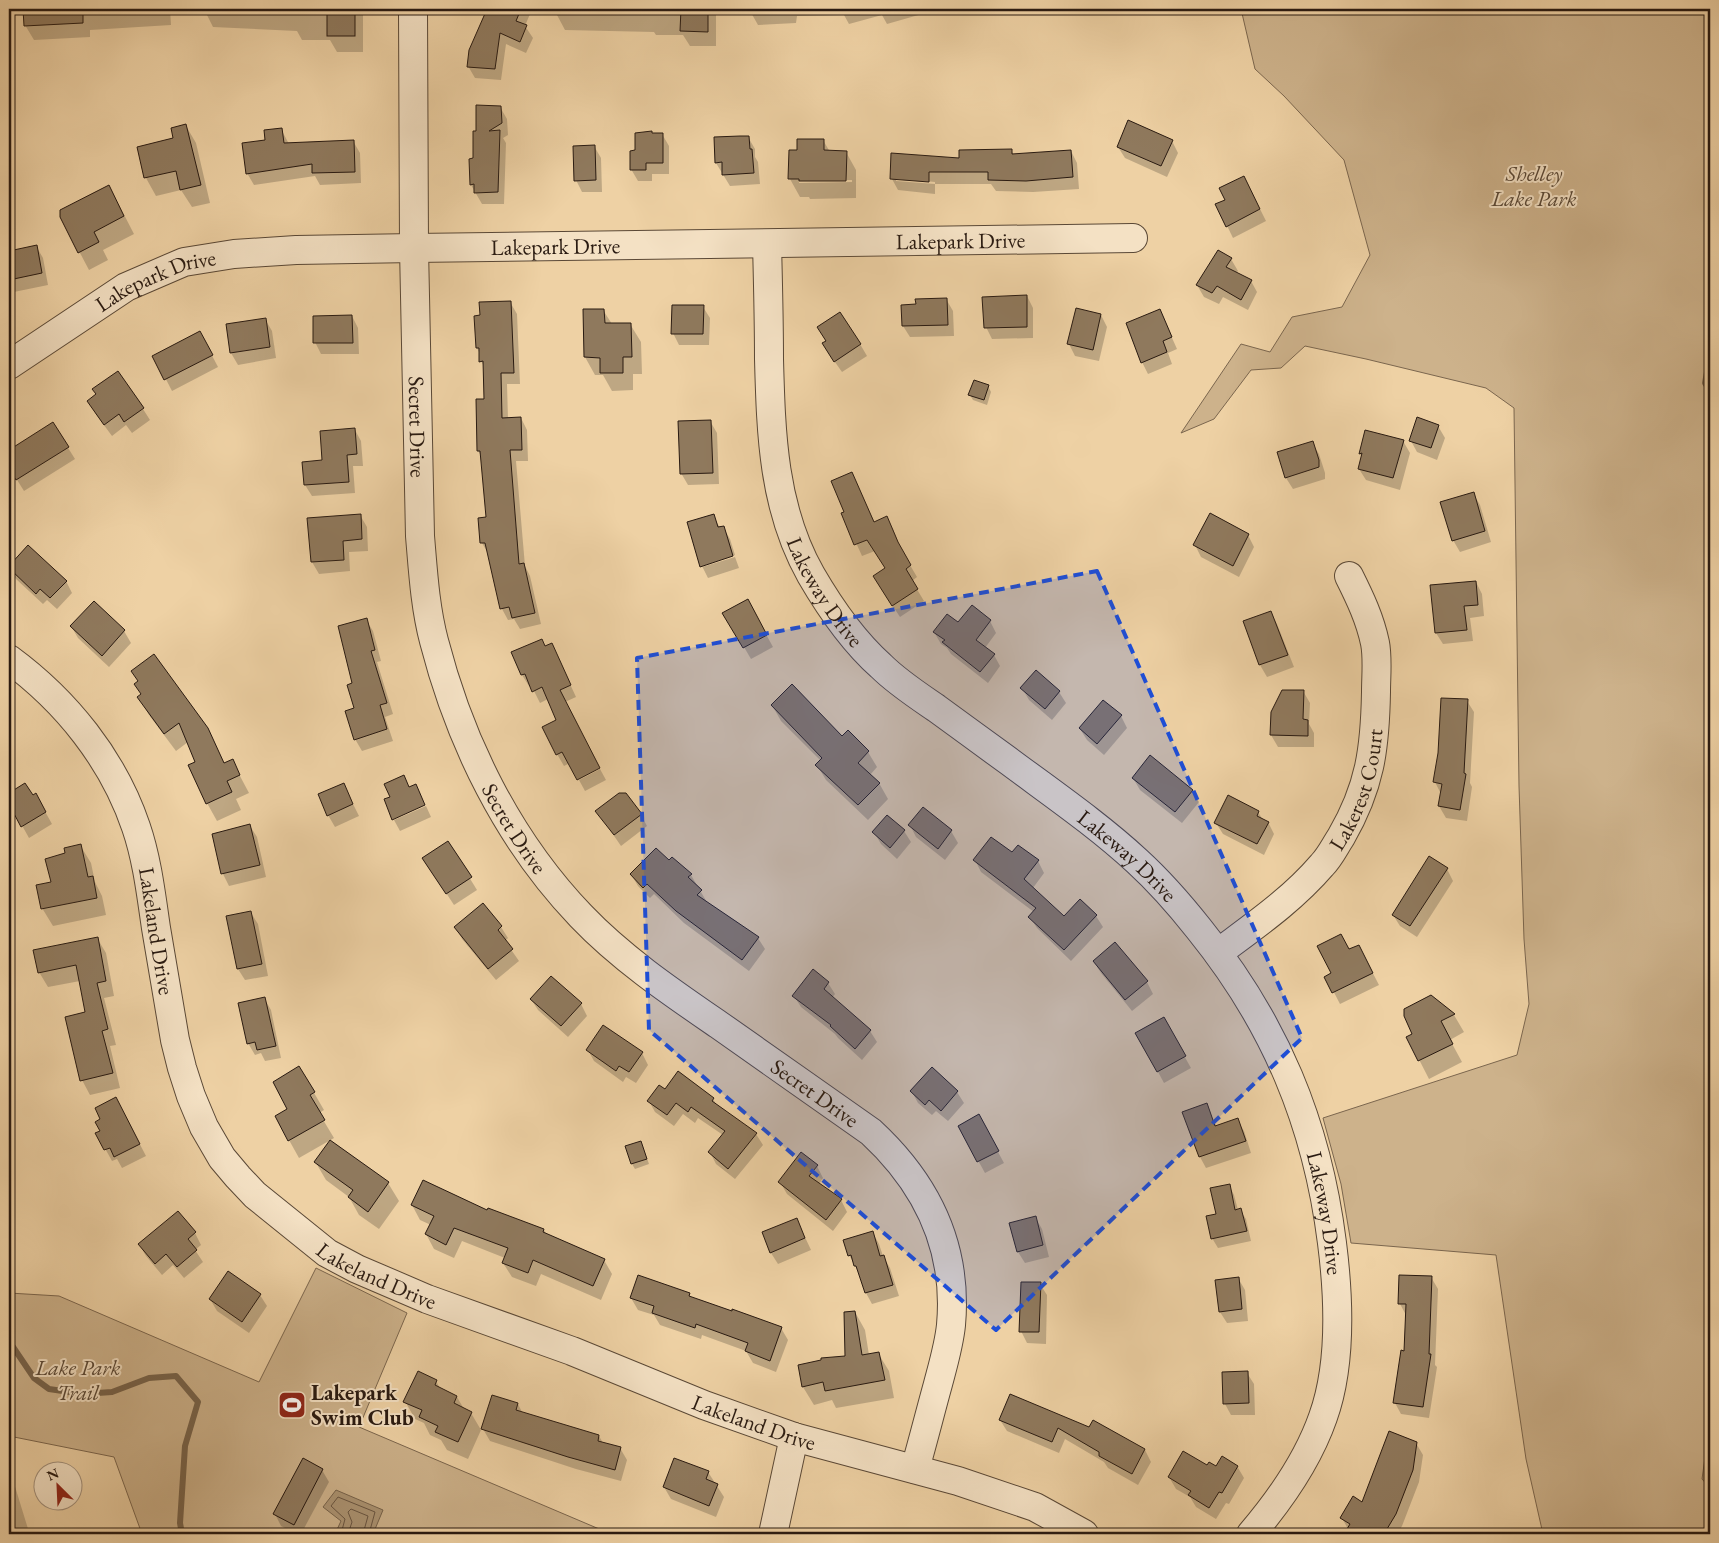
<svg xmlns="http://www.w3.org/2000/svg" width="1719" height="1543" viewBox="0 0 1719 1543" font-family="'EB Garamond',serif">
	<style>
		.green { fill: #cdb28b; stroke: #7b664e }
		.water { fill: #ab9372; stroke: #77634b }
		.shadow { fill: #0003; fill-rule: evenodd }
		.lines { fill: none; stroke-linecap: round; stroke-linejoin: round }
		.shore { stroke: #6a5642; stroke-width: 1 }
		.stream { stroke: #77634b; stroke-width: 6 }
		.building { fill: #8f795d; stroke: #291a11 }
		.minor-casing { stroke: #5a4836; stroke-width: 30 }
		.minor { stroke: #f4e1c4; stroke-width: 28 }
		.marked { fill: #1d4ed8; fill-opacity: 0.2; stroke: #1d4ed8; stroke-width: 4; stroke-dasharray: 10 6; stroke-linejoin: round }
		.labels { text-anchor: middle; stroke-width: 4; stroke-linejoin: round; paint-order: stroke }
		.park-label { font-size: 22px; font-style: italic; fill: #5a4836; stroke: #f4e1c4 }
		.street-label { font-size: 22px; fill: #291a11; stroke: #f4e1c4 }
		.poi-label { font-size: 22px; font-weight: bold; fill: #291a11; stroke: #f4e1c4; text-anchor: start }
	</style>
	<rect width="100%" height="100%" fill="#eed1a4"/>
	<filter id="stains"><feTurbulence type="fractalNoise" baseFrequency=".004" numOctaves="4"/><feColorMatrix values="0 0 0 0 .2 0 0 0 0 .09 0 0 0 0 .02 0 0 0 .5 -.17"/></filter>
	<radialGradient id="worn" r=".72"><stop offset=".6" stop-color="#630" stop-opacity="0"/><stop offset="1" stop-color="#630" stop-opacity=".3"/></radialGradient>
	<g class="green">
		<path d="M1241,9H1710V1534H1543L1526,1459L1496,1255L1351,1243L1341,1184L1323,1118L1517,1055L1529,1004L1524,939L1519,786L1514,408L1486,388L1366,359L1305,346L1281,368L1251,370L1214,419L1181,433L1241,344L1270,352L1292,317L1342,307L1370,255L1344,160L1284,96L1255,69Z"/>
		<path d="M316,1268L407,1313L359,1427L611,1534H142L114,1457L9,1436V1293L59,1296L259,1382Z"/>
	</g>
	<g class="water">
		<path d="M1710,1422V1488L1702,1479Z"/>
		<path d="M336,1490L383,1510L373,1534H335L341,1521L323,1507Z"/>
	</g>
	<g class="shadow">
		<path d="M24,9H170L171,25L90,30V37L34,40L25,25Z"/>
		<path d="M204,9H363V52H337L330,40H302L297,31L213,27Z"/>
		<path d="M489,9H532L525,26L533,38L526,53L506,44L501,80L475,78L468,66L470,51Z"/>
		<path d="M557,9H716V46H690L683,35H656L654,32L565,30L557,15Z"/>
		<path d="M749,9H921L922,14L887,24L882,15L849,24L844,15L797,16L796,23L758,25Z"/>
		<path d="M500,107L507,119L508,135L503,138L506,143L504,204H482L471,185L478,132Z"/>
		<path d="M186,126L196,143L210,203L192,207L181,190L156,196L146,178L138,148L175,139Z"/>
		<path d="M281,129L289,144L353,141L360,153L361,183L320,185L315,176L254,185L247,173L266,141Z"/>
		<path d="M652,134H662L669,146V174H652V181H638L631,169L636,151Z"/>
		<path d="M748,137L755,149V157L758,162L760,184L730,186L716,163Z"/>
		<path d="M823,140L830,152H846L856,170V198L810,199L809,197H800L790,179V151H798ZM799,180H852V182L799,183Z"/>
		<path d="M1172,141L1178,153L1167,177L1125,158L1118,147Z"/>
		<path d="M594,146L601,158L602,192H582L576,180Z"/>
		<path d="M1011,150L1014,155L1071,151L1077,163L1079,189L1033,192L996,191L991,184H935V194L898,190L892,179L960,159ZM896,178L935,182V184L896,181Z"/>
		<path d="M1250,189L1266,221L1233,238L1217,205Z"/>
		<path d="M119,205L134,234L103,250L108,260L89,270L61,217Z"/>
		<path d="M36,246L43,258L48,285L9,293V252Z"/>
		<path d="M1231,259L1238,271L1236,273L1251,281L1257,292L1248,310L1223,297L1219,304L1204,297L1197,285Z"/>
		<path d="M1027,296L1033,308V338L992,339L986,327Z"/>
		<path d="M946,299L953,311L954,336L910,337L903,326L917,306Z"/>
		<path d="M510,302L517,314L520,384H507L508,419L521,418L527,430L528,461H516L525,566L530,576L541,624L520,629L514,619L508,620L502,609L489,555L482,543L479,519L488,518L482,457L478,451L486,400L485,368L481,361L480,354L477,348L476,317Z"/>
		<path d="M703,307L710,318L709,345H679L673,333Z"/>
		<path d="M603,310L612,324H630L641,342L642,374H633V390L612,391L603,375H595L585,357Z"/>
		<path d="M1160,311L1177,349L1168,353L1172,364L1148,374L1142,362Z"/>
		<path d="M1101,315L1107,327L1099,361L1075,356L1069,344Z"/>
		<path d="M352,316L358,328L359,354H321L315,342Z"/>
		<path d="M265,319L272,331L276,358L238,365L231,353L228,325Z"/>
		<path d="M827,342L860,344L867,356L842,372L830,355Z"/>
		<path d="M206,344L218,367L172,391L154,356Z"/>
		<path d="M988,386L991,392L987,405L973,400L970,395Z"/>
		<path d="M143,409L150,420L132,433L126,425L112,436L95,413Z"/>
		<path d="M710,421L717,433L719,484L688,485L681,473Z"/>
		<path d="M53,424L75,459L24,491L9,467V451Z"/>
		<path d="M1438,426L1445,438L1437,460L1417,452L1411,441Z"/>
		<path d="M355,430L361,441L363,466H353L355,493L312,496L305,485L324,462Z"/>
		<path d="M1366,431L1403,441L1410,453L1400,490L1366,480L1359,469L1362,457L1360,454Z"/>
		<path d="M1312,443L1319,454L1325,473V479L1293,489L1286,478L1278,453Z"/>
		<path d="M852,474L875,523L887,518L893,529L903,553L917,577L912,581L924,601L900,617L881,588L886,568L875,551L862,556L843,514L845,513Z"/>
		<path d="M1473,493L1480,505L1491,542L1460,552L1453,540Z"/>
		<path d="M360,515L367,527L368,551L349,552L350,571L319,574L312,562L309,519Z"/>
		<path d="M713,515L720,528L723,527L730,539L735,555L702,565V567L735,557L739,568L708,578L702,566Z"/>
		<path d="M1248,535L1254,547L1239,577L1201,557L1195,545Z"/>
		<path d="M9,567L66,581L72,593L57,609L47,600L43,604L16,579Z"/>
		<path d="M1476,582L1482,594L1484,616L1470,618L1473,641L1443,644L1436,633Z"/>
		<path d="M747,600L773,647L751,659L724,613Z"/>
		<path d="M94,602L124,631L131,643L109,667L78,638L71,626Z"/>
		<path d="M1271,612L1277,624L1294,667L1267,677L1260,665L1245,622Z"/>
		<path d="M366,620L373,631L381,661L377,662L393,714L385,717L393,741L362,751L355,739L353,684Z"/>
		<path d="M990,621L996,633L985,648L994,655L1000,666L988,683L951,654L947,648L941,644L934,632L958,623Z"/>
		<path d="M552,645L576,697L565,702L570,763L564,766L557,754V721L548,699L540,703L531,685L529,686L522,675L513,653L545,648Z"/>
		<path d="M1022,688L1059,692L1066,703L1052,720L1029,700Z"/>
		<path d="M1303,691L1310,703L1309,724L1314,733V747H1278L1271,735Z"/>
		<path d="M139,697L207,729L225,764L232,761L249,793L236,799L241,810L217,821L207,803L197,762L188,742L176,751L149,715Z"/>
		<path d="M1467,701L1474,712L1470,783L1472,787L1467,821L1446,818L1439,806L1441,794L1435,782Z"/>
		<path d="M772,705L842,738L868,752L877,767L870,775L879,783L888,799L868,820L826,780L817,765L821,761L781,721Z"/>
		<path d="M1121,716L1127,728L1104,755L1087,740L1080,729Z"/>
		<path d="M600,769L606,780L585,791L579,780Z"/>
		<path d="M1133,778L1192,791L1199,802L1182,823L1140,790Z"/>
		<path d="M25,784L32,797L42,806L52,824L29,838L9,802V794Z"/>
		<path d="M343,784L359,816L335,827L328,815Z"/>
		<path d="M426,806L431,817L400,831L394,820Z"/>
		<path d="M923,808L951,831L958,843L945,860L916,837L910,825Z"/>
		<path d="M597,811L641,815L647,826L621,846Z"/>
		<path d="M1258,812L1263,820L1268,822L1274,834L1264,855L1223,834L1216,823Z"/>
		<path d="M888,816L904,831L911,842L897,859L881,844L874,832Z"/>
		<path d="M250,826L257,837L266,877L229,886L223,874L213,835Z"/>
		<path d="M448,843L477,890L454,905L431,870Z"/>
		<path d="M80,845L91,863L95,882L102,896L106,915L53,926L42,908L52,883L67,854Z"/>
		<path d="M1013,854L1038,861L1044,873L1033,888L1064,918L1096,916L1103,927L1071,961L1037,928L1030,917L1034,912L981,872L975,860Z"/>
		<path d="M1447,869L1453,881L1417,937L1400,926L1393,915Z"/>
		<path d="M631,874L691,875L708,904L758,938L765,949L749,971L684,923L654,894L650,898L638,886Z"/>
		<path d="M251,913L258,924L268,976L245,980L238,969L228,917Z"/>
		<path d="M501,927L508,938L505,941L519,961L496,980L462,939L456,928Z"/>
		<path d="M97,938L106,953L114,996L104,998L116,1045L110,1046L120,1088L90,1095L82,1080L86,1012L80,981L48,987L39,972Z"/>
		<path d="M1115,944L1147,982L1153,994L1132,1011L1101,973L1094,962Z"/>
		<path d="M1349,951L1365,958L1379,985L1340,1004L1326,977L1333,974Z"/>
		<path d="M828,983L835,994L832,998L870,1031L877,1042L862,1060L838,1038L835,1034L801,1007L794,996Z"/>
		<path d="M1431,997L1454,1015L1464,1032L1450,1040L1462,1062L1429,1079L1408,1038L1414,1034Z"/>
		<path d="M264,998L271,1010L281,1058L265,1061L261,1053L255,1055L248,1043Z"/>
		<path d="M531,999L581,1004L587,1016L568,1037L538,1010Z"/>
		<path d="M1163,1018L1191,1068L1164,1083L1137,1033Z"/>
		<path d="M588,1050L642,1053L648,1065L636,1083L626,1077L623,1082L594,1061Z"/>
		<path d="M299,1067L324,1110L319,1113L334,1138L299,1158L289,1140V1110Z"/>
		<path d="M665,1091L713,1099L718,1107L756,1134L763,1145L735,1179L716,1164L710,1152L723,1135L698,1118L695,1123L683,1114L674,1126L655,1112L649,1101Z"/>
		<path d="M912,1092H957L964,1103L948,1121L936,1111L932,1115L918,1103Z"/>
		<path d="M1206,1105L1217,1127L1237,1120L1244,1131L1251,1153L1206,1168L1200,1157L1184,1113Z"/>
		<path d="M122,1110L146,1156L122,1168L117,1159L112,1161L97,1134L102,1131Z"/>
		<path d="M959,1126H984L1004,1163L985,1173Z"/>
		<path d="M331,1141L388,1183L399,1201L379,1229L359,1215L349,1197L326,1180L316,1163Z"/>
		<path d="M643,1147L649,1164L635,1169L632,1164Z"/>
		<path d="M817,1166L823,1178L819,1184L841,1200L847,1212L833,1231L787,1194L780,1182Z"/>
		<path d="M1229,1185L1234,1195L1238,1210H1240L1246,1219L1251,1241L1218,1248L1212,1238L1218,1215Z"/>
		<path d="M412,1205L488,1212L489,1209L544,1230L547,1235L604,1260L612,1274L601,1300L541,1274L536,1286L512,1277L503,1263L505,1258L462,1241L454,1258L434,1249L426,1234L431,1225L420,1220Z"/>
		<path d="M1035,1217L1042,1229L1049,1257L1025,1263L1018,1252Z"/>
		<path d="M797,1220L811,1250L778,1264L771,1253Z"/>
		<path d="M195,1233L201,1245L195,1250L203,1262L184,1278L173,1265L162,1275L146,1256L139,1244Z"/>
		<path d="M873,1233L879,1244L883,1256L890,1268L899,1296L872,1304L866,1293L860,1275L849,1255Z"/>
		<path d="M1431,1277L1438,1289L1435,1365L1437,1367L1429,1418L1401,1414L1395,1403L1405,1352L1406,1315L1400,1304Z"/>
		<path d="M1238,1278L1245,1290L1248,1321L1227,1323L1220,1312Z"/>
		<path d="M1040,1284L1047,1295L1046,1344L1027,1343L1021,1331Z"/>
		<path d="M689,1294L691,1298L781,1328L788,1340L776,1372L753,1363L746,1351L702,1335L701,1339L660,1325L654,1315L638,1310L631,1298Z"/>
		<path d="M260,1295L267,1306L249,1333L217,1311L210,1299Z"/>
		<path d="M855,1312L865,1330L869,1355L878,1353L889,1371L894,1398L836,1408L832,1400L814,1405L803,1387L800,1366L847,1357Z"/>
		<path d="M1247,1373L1254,1384L1255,1415H1231L1225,1404Z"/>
		<path d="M436,1381L441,1390L457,1397L464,1409L471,1413L481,1430L468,1459L447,1450L441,1440L430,1435L424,1423L415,1419L405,1401Z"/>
		<path d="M518,1404L523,1414L599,1436L603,1443L620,1448L627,1460L621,1481L576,1469L490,1441L483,1429Z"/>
		<path d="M1000,1420L1089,1429L1093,1422L1145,1450L1151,1462L1138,1485L1108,1468L1104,1462L1065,1439L1059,1453L1007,1431Z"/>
		<path d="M1416,1443L1423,1455L1419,1482L1402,1526L1397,1534H1345L1348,1529L1342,1518L1362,1503Z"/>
		<path d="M1208,1466H1237L1244,1478L1229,1504L1226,1503L1216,1519L1196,1507L1190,1497L1176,1489L1169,1477Z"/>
		<path d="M9,1467L29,1532L41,1529L44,1534H11L9,1525Z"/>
		<path d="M322,1470L329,1482L301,1534H297L281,1526L275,1514Z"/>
		<path d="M708,1472L724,1497L716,1517L671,1499L664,1487Z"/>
	</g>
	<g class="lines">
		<g class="shore">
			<path d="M341,1534L345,1519L331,1506L338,1497L375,1512L369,1534"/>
			<path d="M348,1534L352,1522L348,1512L351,1509L368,1516L363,1534"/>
		</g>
		<g class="stream">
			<path d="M1710,356L1705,383L1710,391"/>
			<path d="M9,1341L34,1378L49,1389L83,1394L112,1392L149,1378L176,1376L198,1402L185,1446L180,1523L182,1534"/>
		</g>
	</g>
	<g class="building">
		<path d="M23,9H83V23L24,26Z"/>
		<rect x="327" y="9" width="28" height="27"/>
		<path d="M487,9H521L516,21L527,25L520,42L500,33L495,69L467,67L469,50Z"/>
		<path d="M681,9H708V32L680,31Z"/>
		<path d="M476,105L501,106L502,123L489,131L500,130L498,192L474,193V184L470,185L469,159L473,158V131H476Z"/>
		<path d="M1128,120L1173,140L1161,166L1117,147Z"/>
		<path d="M186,124L201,185L180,190L176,171L144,178L137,147L173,138L171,128Z"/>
		<path d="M282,128L284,143L354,140L355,172L312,173V164L246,174L242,143L265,140L264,130Z"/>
		<path d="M652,131V133H663V163H646V170H630V151L635,150V133Z"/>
		<path d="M740,136H749L750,149H752L754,173L722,175V162L715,163L714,137Z"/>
		<path d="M797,139H824V150L847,151L846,181H799V179H788L789,150H797Z"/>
		<path d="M595,145L596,180L574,181L573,146Z"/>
		<path d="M1012,149V154L1071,150L1073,177L1026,181L988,180V172H929V182L890,179L891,153L959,158V150Z"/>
		<path d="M1244,176L1260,209L1226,227L1215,204L1225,200L1219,188Z"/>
		<path d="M109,185L124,216L94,232L99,242L78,253L60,217V210Z"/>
		<path d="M37,245L42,273L9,280V251Z"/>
		<path d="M1218,250L1232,258L1226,267L1252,280L1241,300L1217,286L1212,293L1196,285Z"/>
		<path d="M1027,295V327L984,328L982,297Z"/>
		<path d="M947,298L948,325L902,326L901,305L916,304L915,299Z"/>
		<path d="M511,301L514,373H501L502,418L521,417L522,450H510L519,564L524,563L535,613L512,618L509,607L500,609L485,543H480L478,518L486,517L480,451H477L476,399H484L483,361L479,362V348H476L474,316L480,315L479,302Z"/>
		<path d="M672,305H704L703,334H671Z"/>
		<path d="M1076,308L1101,314L1093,350L1067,344Z"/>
		<path d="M583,309H604L605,323H631L632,357H623V373H600V358L584,357Z"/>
		<path d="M1160,309L1172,337L1163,341L1167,352L1141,363L1126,323Z"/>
		<path d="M840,312L861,344L834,362L822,343L826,341L817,327Z"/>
		<path d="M352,315L353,343H313V316Z"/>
		<path d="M266,318L270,347L230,353L226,324Z"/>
		<path d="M200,331L213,355L164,380L152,356Z"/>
		<path d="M118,371L144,408L124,422L119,414L104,425L87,401L96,394L92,389Z"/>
		<path d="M974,380L989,385L984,400L968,395Z"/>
		<path d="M1417,417L1439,425L1431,448L1409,441Z"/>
		<path d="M711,420L713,473L680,474L678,421Z"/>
		<path d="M53,422L69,447L16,480L9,468V450Z"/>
		<path d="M355,428L357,454L347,455L349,482L304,485L302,462L322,460L320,431Z"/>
		<path d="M1365,430L1404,440L1393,478L1358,469L1362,453L1359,454Z"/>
		<path d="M1313,441L1319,460V467L1285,478L1277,452Z"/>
		<path d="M852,472L874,522L887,516L898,542L911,565L906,569L918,589L892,606L873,576L885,568L867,540L854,545L841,513L844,512L831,481Z"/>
		<path d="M1474,492L1485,531L1452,541L1440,502Z"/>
		<path d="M1210,513L1249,534L1233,566L1193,545Z"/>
		<path d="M361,514L362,539L343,541L344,560L311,562L307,518Z"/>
		<path d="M714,514L718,527L724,526L733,556L700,567L687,522Z"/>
		<path d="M28,545L67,581L50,598L40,589L36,594L9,568V566Z"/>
		<path d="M1476,581L1478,605L1464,606L1467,630L1435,633L1430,585Z"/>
		<path d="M748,599L767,635L743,648L722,613Z"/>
		<path d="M94,601L125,630L102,656L70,626Z"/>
		<path d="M972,605L991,620L976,640L995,654L980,672L942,642L945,640L933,632L947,614L958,622Z"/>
		<path d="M1271,611L1288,655L1259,665L1243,621Z"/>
		<path d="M367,618L375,650L371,651L387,703L380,705L387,729L354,740L345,711L354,708L347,685L352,683L338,626Z"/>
		<path d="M542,639L545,646L552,643L571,685L560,690L600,768L577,780L562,752L556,755L542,727L556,720L542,687L532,692L525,674L521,675L511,652Z"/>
		<path d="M154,654L208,728L224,763L233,759L240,775L227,781L232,792L206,804L188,765L195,762L179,723L164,734L137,697L141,694L134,684L138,681L131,671Z"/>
		<path d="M1036,670L1060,691L1045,709L1020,688Z"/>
		<path d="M792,684L842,736L848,730L869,751L858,763L880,783L858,805L815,765L822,758L771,705Z"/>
		<path d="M1282,690H1304L1303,719L1308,720V736L1270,735L1271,712Z"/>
		<path d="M1441,698L1468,699L1464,773L1466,774L1460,810L1438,806L1442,784L1433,782L1438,753Z"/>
		<path d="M1103,700L1122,715L1097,744L1079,728Z"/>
		<path d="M1150,755L1193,790L1175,812L1132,778Z"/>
		<path d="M404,775L409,787L416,784L425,805L392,820L384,799L390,797L384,784Z"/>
		<path d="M25,783L33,795L36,793L46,812L21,827L9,804V793Z"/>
		<path d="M344,783L353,804L327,816L318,794Z"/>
		<path d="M619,793H626L642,814L614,835L595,811Z"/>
		<path d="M1228,795L1259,811L1257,816L1269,822L1257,844L1214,823Z"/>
		<path d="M923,807L952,830L938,849L908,825Z"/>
		<path d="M887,815L905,830L890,848L872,832Z"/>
		<path d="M250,824L260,865L221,874L212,834Z"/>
		<path d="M991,837L1012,852L1018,845L1039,860L1024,879L1064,916L1080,899L1097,915L1064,950L1028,917L1036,908L973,860Z"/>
		<path d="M448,841L472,877L446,894L422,858Z"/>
		<path d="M81,844L88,877L93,876L97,898L41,909L36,885L51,882L45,859L65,853L64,848Z"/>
		<path d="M656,848L669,860L672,857L692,874L688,877L702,890L697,895L759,937L742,960L676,911L647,884L643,888L630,874Z"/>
		<path d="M1429,856L1448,868L1410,926L1392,915Z"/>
		<path d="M483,903L502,926L498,930L513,949L488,969L454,927Z"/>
		<path d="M251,911L262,964L237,969L226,916Z"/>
		<path d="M1341,934L1349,949L1359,945L1373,973L1332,993L1324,977L1331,973L1317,946Z"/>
		<path d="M98,937L106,981L97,983L108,1029L102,1031L113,1073L80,1081L65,1017L85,1012L76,965L38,973L33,950Z"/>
		<path d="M1115,942L1148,981L1125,1000L1093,961Z"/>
		<path d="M813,969L829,982L824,989L871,1030L855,1049L830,1026L831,1025L792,996Z"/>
		<path d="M551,976L582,1003L561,1026L530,999Z"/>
		<path d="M1431,995L1455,1014L1441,1021L1453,1044L1418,1061L1406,1037L1412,1034L1404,1016V1009Z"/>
		<path d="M265,997L276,1046L257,1050L255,1042L247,1044L238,1003Z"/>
		<path d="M1164,1017L1186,1056L1157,1072L1135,1033Z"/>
		<path d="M603,1025L643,1052L629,1072L619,1066L616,1071L586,1050Z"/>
		<path d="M299,1066L315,1092L310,1095L325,1120L288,1141L275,1116L287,1109L273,1082Z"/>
		<path d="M932,1067L958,1091L941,1111L929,1100L925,1105L910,1091Z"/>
		<path d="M678,1071L714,1098L712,1101L757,1133L728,1169L708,1152L725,1131L691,1107L688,1112L676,1103L667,1115L647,1101L659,1085L665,1089Z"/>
		<path d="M116,1097L140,1144L114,1157L110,1148L104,1150L95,1133L100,1131L95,1122L100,1119L95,1108Z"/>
		<path d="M1207,1103L1215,1126L1238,1118L1246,1141L1199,1157L1182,1112Z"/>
		<path d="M979,1114L999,1151L977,1162L958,1126Z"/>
		<path d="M330,1140L389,1182L368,1212L348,1197L353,1190L314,1162Z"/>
		<path d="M641,1141L647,1159L631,1164L625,1146Z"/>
		<path d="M801,1152L818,1165L809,1176L842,1199L826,1220L778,1182Z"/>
		<path d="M423,1180L487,1210L488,1208L544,1229L543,1232L605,1259L593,1286L533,1260L528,1273L502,1263L508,1248L454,1228L446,1245L425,1234L434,1216L411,1205Z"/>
		<path d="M1230,1184L1235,1210L1241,1208L1247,1231L1211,1239L1206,1216L1216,1214L1210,1188Z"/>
		<path d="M178,1211L196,1232L188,1239L197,1250L177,1267L166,1254L155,1264L138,1244Z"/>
		<path d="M1036,1216L1043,1245L1017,1252L1009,1223Z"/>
		<path d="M797,1218L805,1238L770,1253L762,1232Z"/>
		<path d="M873,1231L880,1256L884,1255L893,1285L865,1293L856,1266H854L851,1255L848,1256L843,1240Z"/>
		<path d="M228,1271L261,1294L242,1322L209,1299Z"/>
		<path d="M638,1275L690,1293L689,1296L732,1311V1309L782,1327L770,1361L745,1351L748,1343L696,1324L695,1328L652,1313L654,1306L630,1298Z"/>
		<path d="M1399,1275L1432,1276L1429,1354H1431L1423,1407L1393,1403L1401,1350L1404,1351L1406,1304H1398Z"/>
		<path d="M1239,1277L1242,1309L1219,1312L1215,1280Z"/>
		<path d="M1021,1282H1041L1039,1332H1019Z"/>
		<path d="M855,1311L862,1355L879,1352L885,1380L825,1391L823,1382L802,1387L798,1365L821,1360V1358L845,1356L844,1312Z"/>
		<path d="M418,1371L437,1380L435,1385L457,1396L454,1403L472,1412L458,1442L435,1432L438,1426L419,1417L422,1410L403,1402Z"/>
		<path d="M1248,1371L1249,1403L1223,1404L1222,1372Z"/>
		<path d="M1010,1394L1089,1427L1093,1420L1145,1449L1132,1474L1099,1456V1452L1058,1428L1052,1442L999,1420Z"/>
		<path d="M492,1395L518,1403L516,1410L599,1435L598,1441L621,1447L615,1470L568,1457L481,1429Z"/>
		<path d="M1389,1431L1417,1442L1413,1470L1396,1514L1384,1534H1344L1350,1524L1340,1518L1353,1496L1362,1502Z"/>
		<path d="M1183,1451L1207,1465L1209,1462L1216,1466L1222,1456L1238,1466L1222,1493L1219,1492L1209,1508L1188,1495L1191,1491L1168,1477Z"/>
		<path d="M303,1458L323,1469L294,1525L273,1514Z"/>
		<path d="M674,1458L709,1471L706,1479L718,1484L709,1506L663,1487Z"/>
	</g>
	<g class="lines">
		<defs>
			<g id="minor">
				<path id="s1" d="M413,9L414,248L420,536C423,571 425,607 434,641C460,742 508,840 581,916C621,958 671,992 719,1025C770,1061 820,1096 871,1132C926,1183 958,1247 951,1325C949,1345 943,1365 938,1384C930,1413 923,1441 915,1469"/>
				<path id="s2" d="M767,244C768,282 769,321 769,359C771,434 773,508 811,575C829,606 854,642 881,666C897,682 917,695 936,708C961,726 985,744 1010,762C1053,794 1098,825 1137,861C1160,882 1180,905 1199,929C1275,1023 1317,1123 1332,1243C1339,1298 1342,1364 1323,1417C1308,1460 1280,1500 1251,1534"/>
				<path id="s3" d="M9,365L126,287L184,262L234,254L296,250L414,248L1133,238"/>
				<path id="s4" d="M9,659C66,701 113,759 136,827C147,859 151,894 156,928C162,965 169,1003 175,1040L182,1068L191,1096L204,1127L222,1158L238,1177L255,1195L327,1253L357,1269L427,1299L572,1351L704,1405L794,1437L958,1481L1035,1507L1084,1534"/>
				<path id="s5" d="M1218,953C1254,926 1292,900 1322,865C1330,857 1335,846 1341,837C1370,787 1375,749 1376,692C1376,676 1378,658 1375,643C1370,619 1360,598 1349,576"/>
				<path d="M773,1534L794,1437"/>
			</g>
		</defs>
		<use href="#minor" class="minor-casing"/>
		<use href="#minor" class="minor"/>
	</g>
	<path class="marked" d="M1097,571L1302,1038L996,1330L649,1030L637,658Z"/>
	<defs>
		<symbol id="stadium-square" viewBox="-11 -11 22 22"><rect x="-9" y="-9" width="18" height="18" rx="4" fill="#8f2418" stroke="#f4e1c4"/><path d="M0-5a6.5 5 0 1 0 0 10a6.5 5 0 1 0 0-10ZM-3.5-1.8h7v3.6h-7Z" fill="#fff"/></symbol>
	</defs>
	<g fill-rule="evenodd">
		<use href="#stadium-square" x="276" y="1389" width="32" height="32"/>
	</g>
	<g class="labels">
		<g class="park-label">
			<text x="1534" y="181">Shelley<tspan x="1534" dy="25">Lake Park</tspan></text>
			<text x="78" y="1375">Lake Park<tspan x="78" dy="25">Trail</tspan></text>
		</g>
		<g class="street-label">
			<text dy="8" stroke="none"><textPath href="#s3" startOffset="981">Lakepark Drive</textPath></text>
			<text dy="8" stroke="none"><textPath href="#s3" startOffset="576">Lakepark Drive</textPath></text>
			<text dy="8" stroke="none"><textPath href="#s3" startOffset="171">Lakepark Drive</textPath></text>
			<text dy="8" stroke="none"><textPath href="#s1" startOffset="418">Secret Drive</textPath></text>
			<text dy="8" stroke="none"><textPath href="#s2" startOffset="359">Lakeway Drive</textPath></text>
			<text dy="8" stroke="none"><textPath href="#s5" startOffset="221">Lakerest Court</textPath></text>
			<text dy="8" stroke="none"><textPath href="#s1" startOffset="838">Secret Drive</textPath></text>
			<text dy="8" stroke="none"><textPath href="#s2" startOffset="764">Lakeway Drive</textPath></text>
			<text dy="8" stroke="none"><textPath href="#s4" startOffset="320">Lakeland Drive</textPath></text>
			<text dy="8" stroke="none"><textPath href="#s1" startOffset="1242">Secret Drive</textPath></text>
			<text dy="8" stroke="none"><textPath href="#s2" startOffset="1182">Lakeway Drive</textPath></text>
			<text dy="8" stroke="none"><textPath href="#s4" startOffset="755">Lakeland Drive</textPath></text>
			<text dy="8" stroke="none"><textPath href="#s4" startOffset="1160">Lakeland Drive</textPath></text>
		</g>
		<g class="poi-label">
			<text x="311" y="1400">Lakepark<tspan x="311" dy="25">Swim Club</tspan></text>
		</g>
	</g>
	<rect width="1719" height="1543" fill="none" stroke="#eed1a4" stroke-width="30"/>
	<rect x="10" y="10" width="1699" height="1523" fill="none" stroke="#291a11" stroke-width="2.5"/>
	<rect x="15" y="15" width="1689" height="1513" fill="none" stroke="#291a11"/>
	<g transform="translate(58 1486) rotate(336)"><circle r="24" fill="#f4e1c4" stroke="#a3917c"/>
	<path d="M0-4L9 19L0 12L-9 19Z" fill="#8f2418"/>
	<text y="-8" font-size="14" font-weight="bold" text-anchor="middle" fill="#291a11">N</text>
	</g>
	<rect width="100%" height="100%" filter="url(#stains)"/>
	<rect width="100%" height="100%" fill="url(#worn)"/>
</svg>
